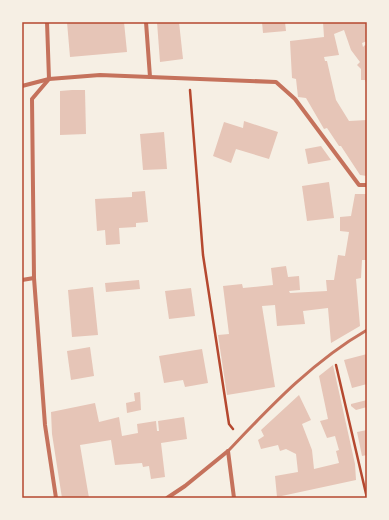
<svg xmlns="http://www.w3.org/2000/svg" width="389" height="520" viewBox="0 0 389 520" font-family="'IBM Plex Sans',sans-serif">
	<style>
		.building { fill: #e6c5b7 }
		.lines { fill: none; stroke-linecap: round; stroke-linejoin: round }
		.path { stroke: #b5482f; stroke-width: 2.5 }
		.service { stroke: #c5725c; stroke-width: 3 }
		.minor { stroke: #c5725c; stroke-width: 4 }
		.neatline { fill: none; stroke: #b5482f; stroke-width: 1.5 }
	</style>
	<rect width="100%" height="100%" fill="#f6efe4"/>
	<g class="building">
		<path d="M67,22H124L127,52L70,57Z"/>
		<path d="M157,22H179L183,59L160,62Z"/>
		<path d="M262,22H285L286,31L263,33Z"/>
		<path d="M323,22H367V41L362,43L363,47L365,45L367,47V85L365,80H361V69L357,65L360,62L351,50L344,30L334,34L339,55L324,57L325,61H327L336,100L349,121L367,120V176L360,175L341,146H339L327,128L324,129L306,98L298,97L296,79L292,78L290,41L324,37Z"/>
		<path d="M72,90H85L86,134L60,135V91Z"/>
		<path d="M244,121L278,132L269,159L236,149L231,163L213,156L224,122L243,128Z"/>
		<path d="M164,132L167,169L143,170L140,134Z"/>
		<path d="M321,146L331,160L308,164L305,149Z"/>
		<path d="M329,182L334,218L307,221L302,186Z"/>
		<path d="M145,191L148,222L136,223V227L119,228L120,244L106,245L105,230L97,231L95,199L132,197V192Z"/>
		<path d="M355,194H367V260H362L361,278L356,279L360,326L331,343L328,308L303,311L305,324L277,326L275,305L262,306L275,387L227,395L218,335L229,334L223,286L242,284L243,288L273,285L271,268L286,266L288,277L299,276L300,290L289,291L290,293L327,291L326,280H334L338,255L345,256L349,232L340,231V217L351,216Z"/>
		<path d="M139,280L140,289L106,292L105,283Z"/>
		<path d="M93,287L98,335L72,337L68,290Z"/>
		<path d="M191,288L195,316L169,319L165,291Z"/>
		<path d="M90,347L94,376L71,380L67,351Z"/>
		<path d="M202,349L208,383L185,387L183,380L164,383L159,356Z"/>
		<path d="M367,354V384L352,388L344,360Z"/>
		<path d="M333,365L355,464L356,480L277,497L275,476L298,472L296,454L286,449L280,451L278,445L261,449L258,440L264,436L261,430L299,395L311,420L302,424L312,450L314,469L339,463L336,451L339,450L335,436L327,438L320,421L328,419L319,376Z"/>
		<path d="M140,392L141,410L127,413L126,403L135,401L134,393Z"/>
		<path d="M367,400V407L356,410L351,406V404Z"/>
		<path d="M95,403L99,422L119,417L122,436L138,433L137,424L156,421L157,431H159L158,421L184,417L187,439L161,443L165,477L151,479L149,466L143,467L142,463L115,465L111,440L80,445L89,498H62L52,434L51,412Z"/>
		<path d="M367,430V455L362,456L357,432Z"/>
	</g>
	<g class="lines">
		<g class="path">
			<path d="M190,90L203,255L229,424L233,429"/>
			<path d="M336,365L367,498"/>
		</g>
		<path class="service" d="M228,451C270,407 313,361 367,330"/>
		<g class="minor">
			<path d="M47,22L49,79L32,99L34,278L45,425L56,498"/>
			<path d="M146,22L150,77"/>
			<path d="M22,86L49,79L100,75L276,82L295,99L359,185H367"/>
			<path d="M22,280L34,278"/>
			<path d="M228,451L234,498"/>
			<path d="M167,498L185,486L228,451"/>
		</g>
	</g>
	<rect width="389" height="520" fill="none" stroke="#f6efe4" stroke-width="46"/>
	<rect x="23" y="23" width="343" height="474" class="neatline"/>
</svg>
